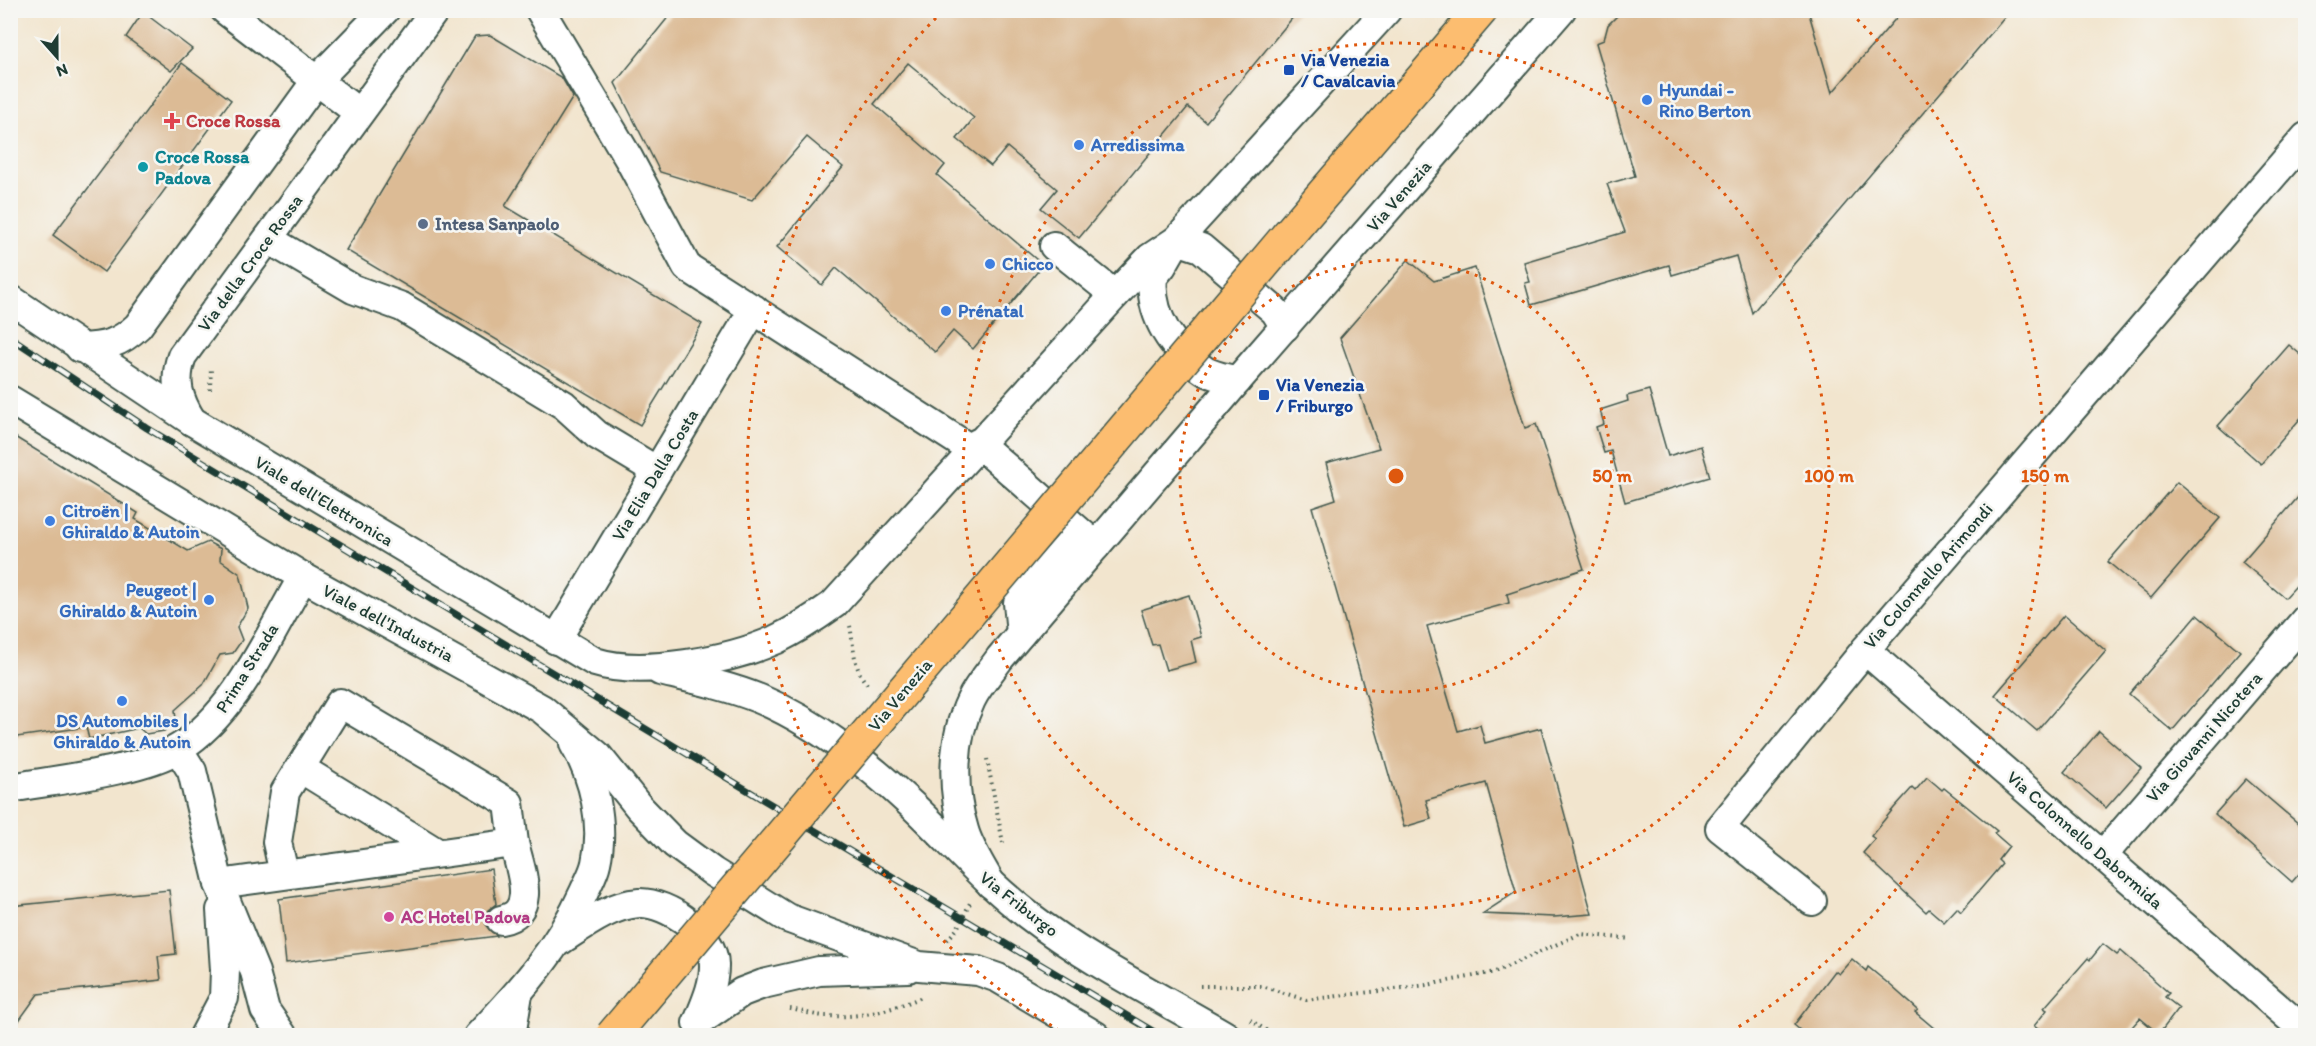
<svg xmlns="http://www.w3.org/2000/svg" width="2316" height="1046" viewBox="0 0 2316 1046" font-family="Itim,sans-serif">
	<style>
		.building { fill: #dcbb95 }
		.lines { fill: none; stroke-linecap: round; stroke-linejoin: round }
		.minor-casing { stroke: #3f564b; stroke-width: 32 }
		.major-casing { stroke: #3f564b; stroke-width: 36 }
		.path { stroke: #3f564b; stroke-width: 4; stroke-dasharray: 1.5 4.5; stroke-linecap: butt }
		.minor { stroke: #fff; stroke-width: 28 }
		.major { stroke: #fcbd6f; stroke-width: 33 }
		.rail-casing { stroke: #1f3d34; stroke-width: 7 }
		.rail { stroke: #f6f6f2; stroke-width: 4.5; stroke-dasharray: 14; stroke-linecap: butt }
		.major-bridge-casing { stroke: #3f564b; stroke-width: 36; stroke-linecap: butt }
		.major-bridge { stroke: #fcbd6f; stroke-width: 33 }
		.ring { fill: none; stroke: #de580e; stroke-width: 3; stroke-dasharray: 3 6 }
		.transit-dot { fill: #1a4fb4; stroke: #f6f6f2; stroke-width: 2 }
		.shop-dot { fill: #3f7fe0; stroke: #f6f6f2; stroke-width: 2 }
		.health-dot { fill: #e0444e; stroke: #f6f6f2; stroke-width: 2 }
		.culture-dot { fill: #0f9aa8; stroke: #f6f6f2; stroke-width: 2 }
		.service-dot { fill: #5c6f8a; stroke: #f6f6f2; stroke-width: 2 }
		.hotel-dot { fill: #d1479c; stroke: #f6f6f2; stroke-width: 2 }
		.labels { text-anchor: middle; stroke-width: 5; stroke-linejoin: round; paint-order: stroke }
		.transit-label { font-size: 18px; font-weight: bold; fill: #164399; stroke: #f6f6f2; text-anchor: start }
		.shop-label { font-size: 18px; font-weight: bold; fill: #366cbe; stroke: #f6f6f2; text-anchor: start }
		.health-label { font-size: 18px; font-weight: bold; fill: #be3a42; stroke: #f6f6f2; text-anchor: start }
		.culture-label { font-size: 18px; font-weight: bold; fill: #0d838f; stroke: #f6f6f2; text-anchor: start }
		.street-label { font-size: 18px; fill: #1f3d34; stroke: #f6f6f2 }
		.service-label { font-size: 18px; font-weight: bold; fill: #4e5e75; stroke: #f6f6f2; text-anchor: start }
		.hotel-label { font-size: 18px; font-weight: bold; fill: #b23c85; stroke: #f6f6f2; text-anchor: start }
		.centre { fill: #de580e; stroke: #f6f6f2; stroke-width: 3 }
		.ring-label { font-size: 18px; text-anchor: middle; font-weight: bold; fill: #de580e; stroke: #f6f6f2; stroke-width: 5; stroke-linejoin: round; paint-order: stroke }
	</style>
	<rect width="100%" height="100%" fill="#f6f6f2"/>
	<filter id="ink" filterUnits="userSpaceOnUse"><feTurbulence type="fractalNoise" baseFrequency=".0167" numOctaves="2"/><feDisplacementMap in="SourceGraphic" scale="12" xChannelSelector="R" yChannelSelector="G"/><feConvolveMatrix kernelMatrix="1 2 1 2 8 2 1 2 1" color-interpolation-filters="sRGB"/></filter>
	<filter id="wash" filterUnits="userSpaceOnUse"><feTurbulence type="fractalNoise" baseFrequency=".008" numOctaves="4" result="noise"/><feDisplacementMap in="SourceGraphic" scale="24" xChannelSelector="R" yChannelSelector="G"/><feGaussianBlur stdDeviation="1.35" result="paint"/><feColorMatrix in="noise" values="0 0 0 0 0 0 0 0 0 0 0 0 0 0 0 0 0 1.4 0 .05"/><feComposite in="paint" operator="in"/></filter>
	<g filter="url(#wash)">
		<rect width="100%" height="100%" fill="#f2e5ce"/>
		<g id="blocks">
			<g class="building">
				<path d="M674,10H1299L1206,122L1188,107L1079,238L1041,208L1057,189L1007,147L991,166L957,139L974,118L908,63L874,104L945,165L937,175L1043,265L973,349L953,331L935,352L836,268L822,285L777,247L843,167L807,137L752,200L660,172L615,83Z"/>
				<path d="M1623,10H1808L1832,93L1903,10H2011L1752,313L1736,256L1672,275L1669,265L1531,305L1525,283L1530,282L1524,262L1625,232L1607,184L1635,176L1596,43L1604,40L1608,25Z"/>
				<path d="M143,12L192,49L171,71L126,37Z"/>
				<path d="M490,35L562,78L573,97L505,206L702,324L640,425L346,250L475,36Z"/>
				<path d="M182,63L231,100L104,272L53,235Z"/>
				<path d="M1408,260L1434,281L1475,268L1525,428L1536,424L1584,569L1507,594L1509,603L1427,626L1458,731L1480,725L1485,743L1541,728L1592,914L1554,917L1482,914L1516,892L1486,783L1426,800L1431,819L1404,827L1312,507L1336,499L1326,463L1379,448L1340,338Z"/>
				<path d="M2289,345L2306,359V412L2261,464L2218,426Z"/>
				<path d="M1649,390L1668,456L1701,446L1710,477L1625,502L1611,451L1604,453L1596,427L1604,424L1600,410L1628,401L1627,396Z"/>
				<path d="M10,434L138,513L135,519L188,551L208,542L221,549L220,560L240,574L248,608L237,627L242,640L233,653L220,655L203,685L175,710L176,720L164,731L146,734L139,728L89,739L86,727L10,738Z"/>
				<path d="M2177,482L2220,518L2151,598L2108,562Z"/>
				<path d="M2306,488V575L2285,598L2242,562Z"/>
				<path d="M1189,595L1201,637L1191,640L1196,662L1166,670L1158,644L1152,645L1141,610Z"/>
				<path d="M2064,615L2106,651L2037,731L1995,695Z"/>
				<path d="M2197,615L2240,651L2172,731L2129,694Z"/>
				<path d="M2099,731L2141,768L2106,808L2064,772Z"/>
				<path d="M1927,777L1942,790L1944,788L1997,831L1994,833L2009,846L1998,860L2002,864L1961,912L1957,908L1944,922L1929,909L1926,912L1863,853L1875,839L1871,836L1894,808L1912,788L1915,791Z"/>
				<path d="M2246,779L2306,830V866L2292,882L2215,814Z"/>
				<path d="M491,869L496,904L488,910L485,918L486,926L497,936L286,963L279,899Z"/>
				<path d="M169,890L176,954L158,956L161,980L38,994L10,1033V906Z"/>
				<path d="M2103,944L2117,955L2121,951L2169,993L2165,997L2179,1008L2159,1034L2140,1018L2125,1035H2046L2034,1026L2047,1010L2044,1008L2088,958L2090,960Z"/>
				<path d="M1852,959L1866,971L1868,967L1890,985L1918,1010L1915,1012L1942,1035H1806L1794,1025L1835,971L1839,974Z"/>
			</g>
		</g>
	</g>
	<g filter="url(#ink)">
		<use href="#blocks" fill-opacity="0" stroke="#3f564b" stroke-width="1.5"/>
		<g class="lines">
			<defs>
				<g id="minor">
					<path d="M225,10L359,113"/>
					<path d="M540,10L629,159L687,267L972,450"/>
					<path d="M268,239L353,289L402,307L564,405L597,435L657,471"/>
					<path d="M1054,246L1115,295"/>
					<path d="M10,299L192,421L595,662C642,677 730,660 775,640C796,630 816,617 834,604L1115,295L1150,258L1177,240L1387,10"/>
					<path d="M80,348C105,347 119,344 138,326L316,81L385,10"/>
					<path d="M1237,381C1227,378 1214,376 1205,371C1173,350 1149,316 1153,277L1162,266L1177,240L1201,248L1275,311L1285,327"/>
					<path d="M10,400L303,577L542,709L598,756L639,807L675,844L713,872L787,918L919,966L978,971L998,978L1096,1036"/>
					<path d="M192,421C178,399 173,381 182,356L435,10"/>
					<path d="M978,443L1096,546"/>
					<path d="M1021,633L1018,603L1079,533"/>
					<path d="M556,640L754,309"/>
					<path d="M1865,650L2306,1032"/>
					<path d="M660,671C694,679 728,686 760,699C817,723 868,764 913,806C951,842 985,882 1028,915C1089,962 1160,997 1226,1036"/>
					<path d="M178,749L192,771L219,884L255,972L265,1010L283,1036"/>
					<path d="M300,768L436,852"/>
					<path d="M10,788C55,780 141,771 179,748C237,713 269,634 303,577"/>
					<path d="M2103,855L2306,619"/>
					<path d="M219,884L514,843L509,803L340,703L285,792L277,842L284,874"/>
					<path d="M991,884C982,867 969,848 964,830C951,788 952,739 971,700C978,685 991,671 1000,658L1237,381L1561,10"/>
					<path d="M1812,901L1720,828L1865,650L2306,137"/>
					<path d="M501,920C539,913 520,869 514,843"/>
					<path d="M561,940C584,925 610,905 639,903C668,902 715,935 714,966C714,986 705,1004 698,1022"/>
					<path d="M697,1023L742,992L763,984L819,971L908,968"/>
					<path d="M204,1036L224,998L225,970L221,910"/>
					<path d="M478,1036C520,992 559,948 584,892C588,883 594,873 596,863C605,824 594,777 574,744"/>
					<path d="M511,1036L518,994"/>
				</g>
				<path id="major" d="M1288,235L1481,10"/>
			</defs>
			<use href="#minor" class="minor-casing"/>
			<use href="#major" class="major-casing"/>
			<g class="path">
				<path d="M10,266L18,271"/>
				<path d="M210,390L211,368"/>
				<path d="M850,626C854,646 853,671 869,686"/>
				<path d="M987,759L1003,843"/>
				<path d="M947,940L957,929L970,903"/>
				<path d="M1200,986H1262L1306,1000L1427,985L1495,972L1580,934L1631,939"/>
				<path d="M790,1009C802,1011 815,1016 827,1016C861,1018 892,1010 922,997"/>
				<path d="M1250,1020L1275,1036"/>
			</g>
			<use href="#minor" class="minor"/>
			<use href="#major" class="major"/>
			<defs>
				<path id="rail" d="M10,337L147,428L762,799L1161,1036"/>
			</defs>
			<use href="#rail" class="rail-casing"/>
			<use href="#rail" class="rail"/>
			<defs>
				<path id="major-bridge" d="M612,1036L1288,235"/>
			</defs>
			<use href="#major-bridge" class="major-bridge-casing"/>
			<use href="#major-bridge" class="major-bridge"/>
		</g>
	</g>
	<g class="ring">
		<circle cx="1396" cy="476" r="216"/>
		<circle cx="1396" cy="476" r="433"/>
		<path d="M1067 1035A649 649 0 0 1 941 13M1851 13A649 649 0 0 1 1725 1035"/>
	</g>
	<g class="transit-dot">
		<rect x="1283" y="64" width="12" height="12" rx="3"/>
		<rect x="1258" y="389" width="12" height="12" rx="3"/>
	</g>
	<g class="shop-dot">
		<circle cx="1647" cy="100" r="6"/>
		<circle cx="1079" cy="145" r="6"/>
		<circle cx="990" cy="264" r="6"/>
		<circle cx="946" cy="311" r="6"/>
		<circle cx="50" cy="521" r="6"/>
		<circle cx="209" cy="600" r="6"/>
		<circle cx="122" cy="701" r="6"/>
	</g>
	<path class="health-dot" d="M169 112h6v6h6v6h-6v6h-6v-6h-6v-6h6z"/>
	<circle class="culture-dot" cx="143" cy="167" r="6"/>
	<circle class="service-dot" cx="423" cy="224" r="6"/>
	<circle class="hotel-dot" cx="389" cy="917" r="6"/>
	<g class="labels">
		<g class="transit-label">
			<text x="1301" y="66">Via Venezia<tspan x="1301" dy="21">/ Cavalcavia</tspan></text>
			<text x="1276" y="391">Via Venezia<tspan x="1276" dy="21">/ Friburgo</tspan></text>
		</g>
		<g class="shop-label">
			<text x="1659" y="96">Hyundai -<tspan x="1659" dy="21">Rino Berton</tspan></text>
			<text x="1091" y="151">Arredissima</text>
			<text x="1002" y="270">Chicco</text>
			<text x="958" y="317">Prénatal</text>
			<text x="62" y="517">Citroën |<tspan x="62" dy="21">Ghiraldo &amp; Autoin</tspan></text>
			<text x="197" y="596" text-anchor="end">Peugeot |<tspan x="197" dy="21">Ghiraldo &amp; Autoin</tspan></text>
			<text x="122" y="727" text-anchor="middle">DS Automobiles |<tspan x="122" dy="21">Ghiraldo &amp; Autoin</tspan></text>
		</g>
		<g class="health-label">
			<text x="186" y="127">Croce Rossa</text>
		</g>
		<g class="culture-label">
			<text x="155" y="163">Croce Rossa<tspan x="155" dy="21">Padova</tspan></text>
		</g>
		<g class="street-label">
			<text transform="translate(1399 196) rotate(-49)" y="6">Via Venezia</text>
			<text transform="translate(250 263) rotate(-54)" y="6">Via della Croce Rossa</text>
			<text transform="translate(655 475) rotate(-59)" y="6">Via Elia Dalla Costa</text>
			<text transform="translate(324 501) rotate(31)" y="6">Viale dell'Elettronica</text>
			<text transform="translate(1928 576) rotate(-49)" y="6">Via Colonnello Arimondi</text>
			<text transform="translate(388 623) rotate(28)" y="6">Viale dell'Industria</text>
			<text transform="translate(247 668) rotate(-58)" y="6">Prima Strada</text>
			<text transform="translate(900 695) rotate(-50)" y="6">Via Venezia</text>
			<text transform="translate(2204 737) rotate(-49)" y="6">Via Giovanni Nicotera</text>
			<text transform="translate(2085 840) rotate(41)" y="6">Via Colonnello Dabormida</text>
			<text transform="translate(1019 904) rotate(38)" y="6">Via Friburgo</text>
		</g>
		<g class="service-label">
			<text x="435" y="230">Intesa Sanpaolo</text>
		</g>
		<g class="hotel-label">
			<text x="401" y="923">AC Hotel Padova</text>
		</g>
	</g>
	<circle cx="1396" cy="476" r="9" class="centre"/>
	<g class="ring-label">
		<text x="1612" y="482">50 m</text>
		<text x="1829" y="482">100 m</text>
		<text x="2045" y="482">150 m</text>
	</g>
	<rect width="2316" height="1046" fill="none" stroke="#f6f6f2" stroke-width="36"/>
	<g transform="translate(57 57) rotate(159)" stroke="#f6f6f2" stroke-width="4.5" paint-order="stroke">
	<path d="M0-4.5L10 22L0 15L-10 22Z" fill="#1f3d34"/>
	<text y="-9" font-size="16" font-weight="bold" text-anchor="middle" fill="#1f3d34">N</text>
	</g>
</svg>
